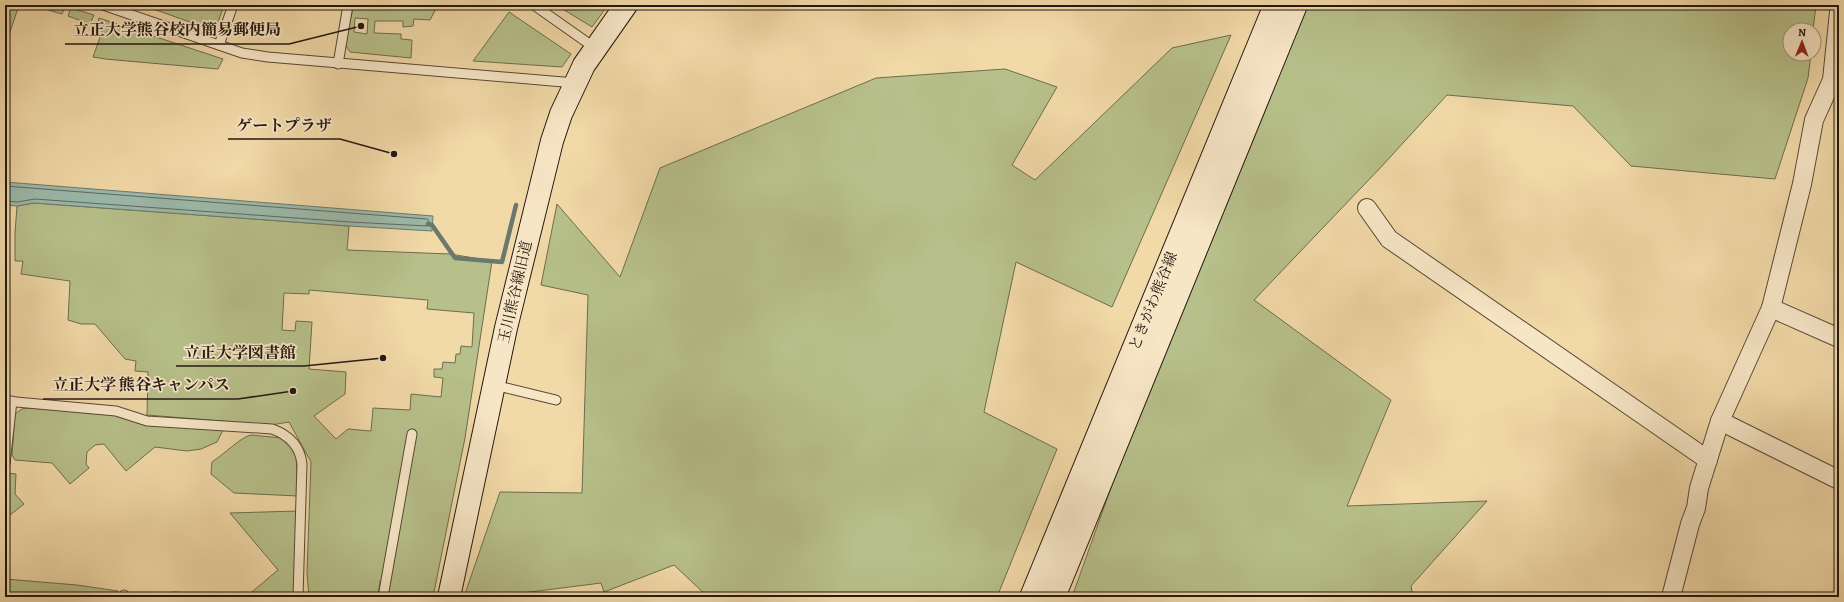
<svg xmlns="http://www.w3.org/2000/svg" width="1844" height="602" viewBox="0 0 1844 602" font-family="Alegreya,'Noto Serif JP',serif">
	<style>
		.green { fill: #b7c08a; stroke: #6d6c4e; fill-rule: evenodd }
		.water { fill: #9bbaab; stroke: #6b796d }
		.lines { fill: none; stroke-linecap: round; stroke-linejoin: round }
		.shore { stroke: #5f695e; stroke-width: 1 }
		.stream { stroke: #6b796d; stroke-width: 4.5 }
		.lane-casing { stroke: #574837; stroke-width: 11 }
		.street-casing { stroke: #574837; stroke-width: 20 }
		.secondary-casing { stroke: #231811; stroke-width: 24 }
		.lane { stroke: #f7e6c6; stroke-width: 9 }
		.street { stroke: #f7e6c6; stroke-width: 18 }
		.secondary { stroke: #f7e6c6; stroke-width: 22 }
		.labels { text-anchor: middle; stroke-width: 3.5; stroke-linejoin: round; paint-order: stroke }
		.street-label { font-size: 15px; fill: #231811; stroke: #f7e6c6 }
		.leader { fill: none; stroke: #231811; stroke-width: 1.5 }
		.callout-dot { fill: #231811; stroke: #f7e6c6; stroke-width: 1.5 }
		.callout-label { font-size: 16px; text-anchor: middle; font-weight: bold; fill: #231811; stroke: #f7e6c6; stroke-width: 3.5; stroke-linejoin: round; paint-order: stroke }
	</style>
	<rect width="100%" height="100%" fill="#f2d9a8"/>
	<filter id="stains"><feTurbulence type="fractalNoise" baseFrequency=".005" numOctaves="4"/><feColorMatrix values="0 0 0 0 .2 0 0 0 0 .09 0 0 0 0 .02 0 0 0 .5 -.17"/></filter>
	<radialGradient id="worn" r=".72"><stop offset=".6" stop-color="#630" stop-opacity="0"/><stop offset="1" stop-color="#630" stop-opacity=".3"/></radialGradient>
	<g class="green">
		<path d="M8,5H19L6,44L5,14Z"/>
		<path d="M62,5L65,6L62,14L35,6Z"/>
		<path d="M142,5H224L215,31Z"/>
		<path d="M354,5H438L430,20L414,19L413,26L403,27V21H375L374,33L401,34V39L412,40L411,58L350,52L344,43ZM355,18L368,19L367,34L354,32Z"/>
		<path d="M556,5H608L592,27Z"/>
		<path d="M1307,5H1816L1813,30H1790V54H1811L1808,78L1775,179L1631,166L1573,106L1447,95L1382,166L1254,300L1391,400L1347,506L1487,501L1411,586L1413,597H1072L1123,454Z"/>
		<path d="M71,8L94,15L90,24L68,16Z"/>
		<path d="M509,12L571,54L562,67L473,61Z"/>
		<path d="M99,18L223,59L218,69L105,59L93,57L103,29L97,26Z"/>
		<path d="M1231,35L1112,307L1016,262L984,412L1057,449L997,597H708L674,565L604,592L601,583L491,597H464L500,492L582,493L588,295L541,285L557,204L620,277L660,168L876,78L1005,69L1057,87L1012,165L1035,180L1172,48Z"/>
		<path d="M34,203L349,226L347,250L450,254L492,261L465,438L433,597H389L380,581L378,597H309L307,573L311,462L289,422L271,425L147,415L148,372L135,371L136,361L125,359L95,324H81L68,320L70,281L21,274L23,261H15V233L17,206ZM309,290L428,300L427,309L474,313L472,347L461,346L460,354H456L455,363L443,362L442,369H434V377L443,378L441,397L411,394L410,410L373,408L371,431L348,429L336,439L314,416L345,394L346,372L309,369L312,322L296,321L295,331L282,330L284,293L309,294Z"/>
		<path d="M28,408L120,414L137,423L223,430L217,442L201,449L187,451L155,447L126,471L104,444L95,445L87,452L86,464L89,468L70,484L52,463L15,460L12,455L15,414L22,409Z"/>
		<path d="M251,435L282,438L288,441L296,452L298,496L234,493L211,474L212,462C223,455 241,437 251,435Z"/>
		<path d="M5,473L16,474L15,494L24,504L5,519Z"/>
		<path d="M298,511L296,597H172V592L247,596L278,570L230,513Z"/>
		<path d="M5,579L77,585L118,591L117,597H5Z"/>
	</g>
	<path class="water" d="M5,182L433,216L432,231L349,226L34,203L17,206L5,205Z"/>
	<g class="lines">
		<path class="shore" d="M5,186L427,219L429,221L427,226L350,222L35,199L17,202L5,201"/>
		<path class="stream" d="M428,224L432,225L455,258L502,262L516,205"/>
		<defs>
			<g id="lane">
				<path d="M103,5L242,53L268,57L575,83"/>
				<path d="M534,5L595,48"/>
				<path d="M219,45L233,5"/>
				<path d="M338,64L348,5"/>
				<path d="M494,385L556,400"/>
				<path d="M5,401L116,411L147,421L272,429C289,435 300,446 302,464L298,597"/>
				<path d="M5,464L12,401"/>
				<path d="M124,597V595"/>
				<path d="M383,597L412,434"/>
			</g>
			<g id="street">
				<path d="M1367,208L1389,239L1708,460"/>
				<path d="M1771,308L1839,338"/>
				<path d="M1720,421L1839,480"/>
				<path d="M1671,597L1690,524L1696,508L1699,488L1720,421L1771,308L1802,184L1814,120L1832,80L1839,12"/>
			</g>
			<g id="secondary">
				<path d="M449,597L506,328L552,141L561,114L584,65L626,5"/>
				<path d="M1031,597L1275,5"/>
				<path d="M1054,597L1296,5"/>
			</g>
		</defs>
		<use href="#lane" class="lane-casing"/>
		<use href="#street" class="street-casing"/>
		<use href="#secondary" class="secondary-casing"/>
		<use href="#lane" class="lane"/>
		<use href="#street" class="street"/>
		<use href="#secondary" class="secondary"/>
	</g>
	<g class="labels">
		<g class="street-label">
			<text transform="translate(515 292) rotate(-77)" y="5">玉川熊谷線旧道</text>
			<text transform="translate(1153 301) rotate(-68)" y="5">ときがわ熊谷線</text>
		</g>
	</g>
	<path class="leader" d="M361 26L289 44H65M394 154L340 139H228M383 358L304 366H176M293 391L238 399H43"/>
	<g class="callout-dot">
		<circle cx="361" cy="26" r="4"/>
		<circle cx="394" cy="154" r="4"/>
		<circle cx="383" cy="358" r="4"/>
		<circle cx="293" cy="391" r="4"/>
	</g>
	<g class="callout-label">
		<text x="177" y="35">立正大学熊谷校内簡易郵便局</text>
		<text x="284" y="131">ゲートプラザ</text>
		<text x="240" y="358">立正大学図書館</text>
		<text x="141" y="390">立正大学 熊谷キャンパス</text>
	</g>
	<rect width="1844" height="602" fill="none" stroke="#f2d9a8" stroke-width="20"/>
	<rect x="6" y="6" width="1832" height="590" fill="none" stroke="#231811" stroke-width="2"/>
	<rect x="10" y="10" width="1824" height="582" fill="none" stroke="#231811"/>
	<g transform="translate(1802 42) rotate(1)"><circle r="19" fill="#f7e6c6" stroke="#a2947e"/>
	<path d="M0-3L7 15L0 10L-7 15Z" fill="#8f2418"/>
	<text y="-6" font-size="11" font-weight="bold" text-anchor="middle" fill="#231811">N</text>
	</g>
	<rect width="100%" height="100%" filter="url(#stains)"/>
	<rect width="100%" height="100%" fill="url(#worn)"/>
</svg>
